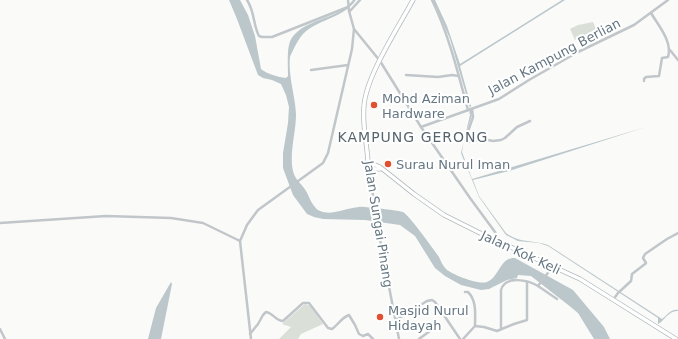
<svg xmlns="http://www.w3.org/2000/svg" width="678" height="339" viewBox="0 0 678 339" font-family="'DejaVu Sans',sans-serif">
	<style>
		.green { fill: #dadfd7 }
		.water { fill: #bbc7cb }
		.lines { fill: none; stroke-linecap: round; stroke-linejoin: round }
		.canal { stroke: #bbc7cb; stroke-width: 3 }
		.secondary-casing { stroke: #b3babe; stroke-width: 5 }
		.street { stroke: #c1c6ca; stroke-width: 2.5 }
		.secondary { stroke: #fff; stroke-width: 3.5 }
		.poi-dot { fill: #e05031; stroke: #fff; stroke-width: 1.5 }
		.labels { text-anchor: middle; stroke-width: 4; stroke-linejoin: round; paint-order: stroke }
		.street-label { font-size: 13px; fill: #657782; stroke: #fff }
		.poi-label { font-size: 13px; fill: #657782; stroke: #fff; text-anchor: start }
		.neighbourhood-label { font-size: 14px; letter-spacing: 1px; fill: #57656d; stroke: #fff }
	</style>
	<rect width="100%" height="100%" fill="#fafaf8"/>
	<g class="green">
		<path d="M593,22L596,29L575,40L570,29L578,25Z"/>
		<path d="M305,304L310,306L323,324L301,334L298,339H279L291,327L282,324Z"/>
	</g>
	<g class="water">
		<path d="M229,0H240L248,15L255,36L261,69C267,74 278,77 286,78L288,76C288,67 287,53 289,45C294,23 328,20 344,9C347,7 350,3 353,0H356C341,21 310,19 298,41C296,44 291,54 290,57C288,76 295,95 296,114C296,133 289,153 293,171C295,180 302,184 306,191C309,196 311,203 315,207C316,209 318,210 320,211C332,216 346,208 359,207C362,206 400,211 403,212C410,216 434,250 439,257C441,262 443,266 447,270C454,275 478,285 487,282C499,278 500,257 515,258L573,290L604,327L610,339H594L578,313L567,304L531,276L518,275L517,278L507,280L489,289L481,290L461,285L445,276L435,268L415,236L400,225L365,220L323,219L314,217L307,214L293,195L283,168V153L288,123L289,107L286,95L281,84L272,80L263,78L258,75L237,19Z"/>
		<path d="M433,0H435L447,26L460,64L562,0H565L460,66L471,106L470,108L450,39Z"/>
		<path d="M471,113L472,115L464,139L462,152L472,179L646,127L509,171L473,180L479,196L506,233C518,243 534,240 548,245L662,319C667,315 672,308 678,310V311C669,310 665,320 658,324V318L548,246L539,243L518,241L506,235L479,197L461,153L470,115Z"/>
		<path d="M171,282L172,284L161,339H148L156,308Z"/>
	</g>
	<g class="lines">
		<path class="canal" d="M471,111V113"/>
		<defs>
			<g id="secondary">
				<path d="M413,0C398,28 366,76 364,106C362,125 367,143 368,162L380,167L414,194L444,215L478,232L580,279L676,339"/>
				<path d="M369,169H380"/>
			</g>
		</defs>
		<use href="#secondary" class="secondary-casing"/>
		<g class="street">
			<path d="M247,0C255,12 253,25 259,36L262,37H272L348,7"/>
			<path d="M348,0L349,11L354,29L380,61L421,127L470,198L495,232L499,241"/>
			<path d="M432,0C449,35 458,73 468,110"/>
			<path d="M350,11L360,0"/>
			<path d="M670,50L678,60"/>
			<path d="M311,70L348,65"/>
			<path d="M406,75L438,77L452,75L459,76"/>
			<path d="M644,81V79L646,77L659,76L662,58L668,57C673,42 658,25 651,13"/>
			<path d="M472,109L473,117L466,137L469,142L483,139L493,141L501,140L505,138L517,127L530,121"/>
			<path d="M421,127L499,99L529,80L578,52L634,25L668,0"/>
			<path d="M368,162L378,229L399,339"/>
			<path d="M0,223L106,216L171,218L203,223L240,241"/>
			<path d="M538,286L557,299"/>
			<path d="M465,292H468C477,301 475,314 475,326"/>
			<path d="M613,300L618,293L631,281L632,274L645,264L646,263L643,258L645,254L667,239L678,233"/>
			<path d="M396,320L427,301L432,300L435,302L460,339"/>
			<path d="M0,329L5,339"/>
			<path d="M501,329V290C505,275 528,280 538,286L553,266"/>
			<path d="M250,334L258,324L263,315L266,312C273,313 276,321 283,321L303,303H309L328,328L332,329C338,325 341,318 349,315L355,325L359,334L363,336L368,334L373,339"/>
			<path d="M251,339L240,241L247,225L258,210L323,163L328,153L352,49L354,29"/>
			<path d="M419,339L434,328"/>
			<path d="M463,339L475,326L484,327L497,331L514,324L527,320V282"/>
		</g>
		<use href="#secondary" class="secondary"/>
	</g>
	<g class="poi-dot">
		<circle cx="374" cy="105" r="4"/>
		<circle cx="388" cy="164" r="4"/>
		<circle cx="380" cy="317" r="4"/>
	</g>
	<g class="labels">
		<g class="street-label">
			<text transform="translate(554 56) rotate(-28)" y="5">Jalan Kampung Berlian</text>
			<text transform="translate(379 224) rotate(81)" y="5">Jalan Sungai Pinang</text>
			<text transform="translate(521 252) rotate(25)" y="5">Jalan Kok Keli</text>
		</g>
		<g class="poi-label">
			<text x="382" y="103">Mohd Aziman<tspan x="382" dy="15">Hardware</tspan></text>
			<text x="396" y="169">Surau Nurul Iman</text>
			<text x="388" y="315">Masjid Nurul<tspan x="388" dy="15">Hidayah</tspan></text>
		</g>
		<g class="neighbourhood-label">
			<text x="413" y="142">KAMPUNG GERONG</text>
		</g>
	</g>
</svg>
